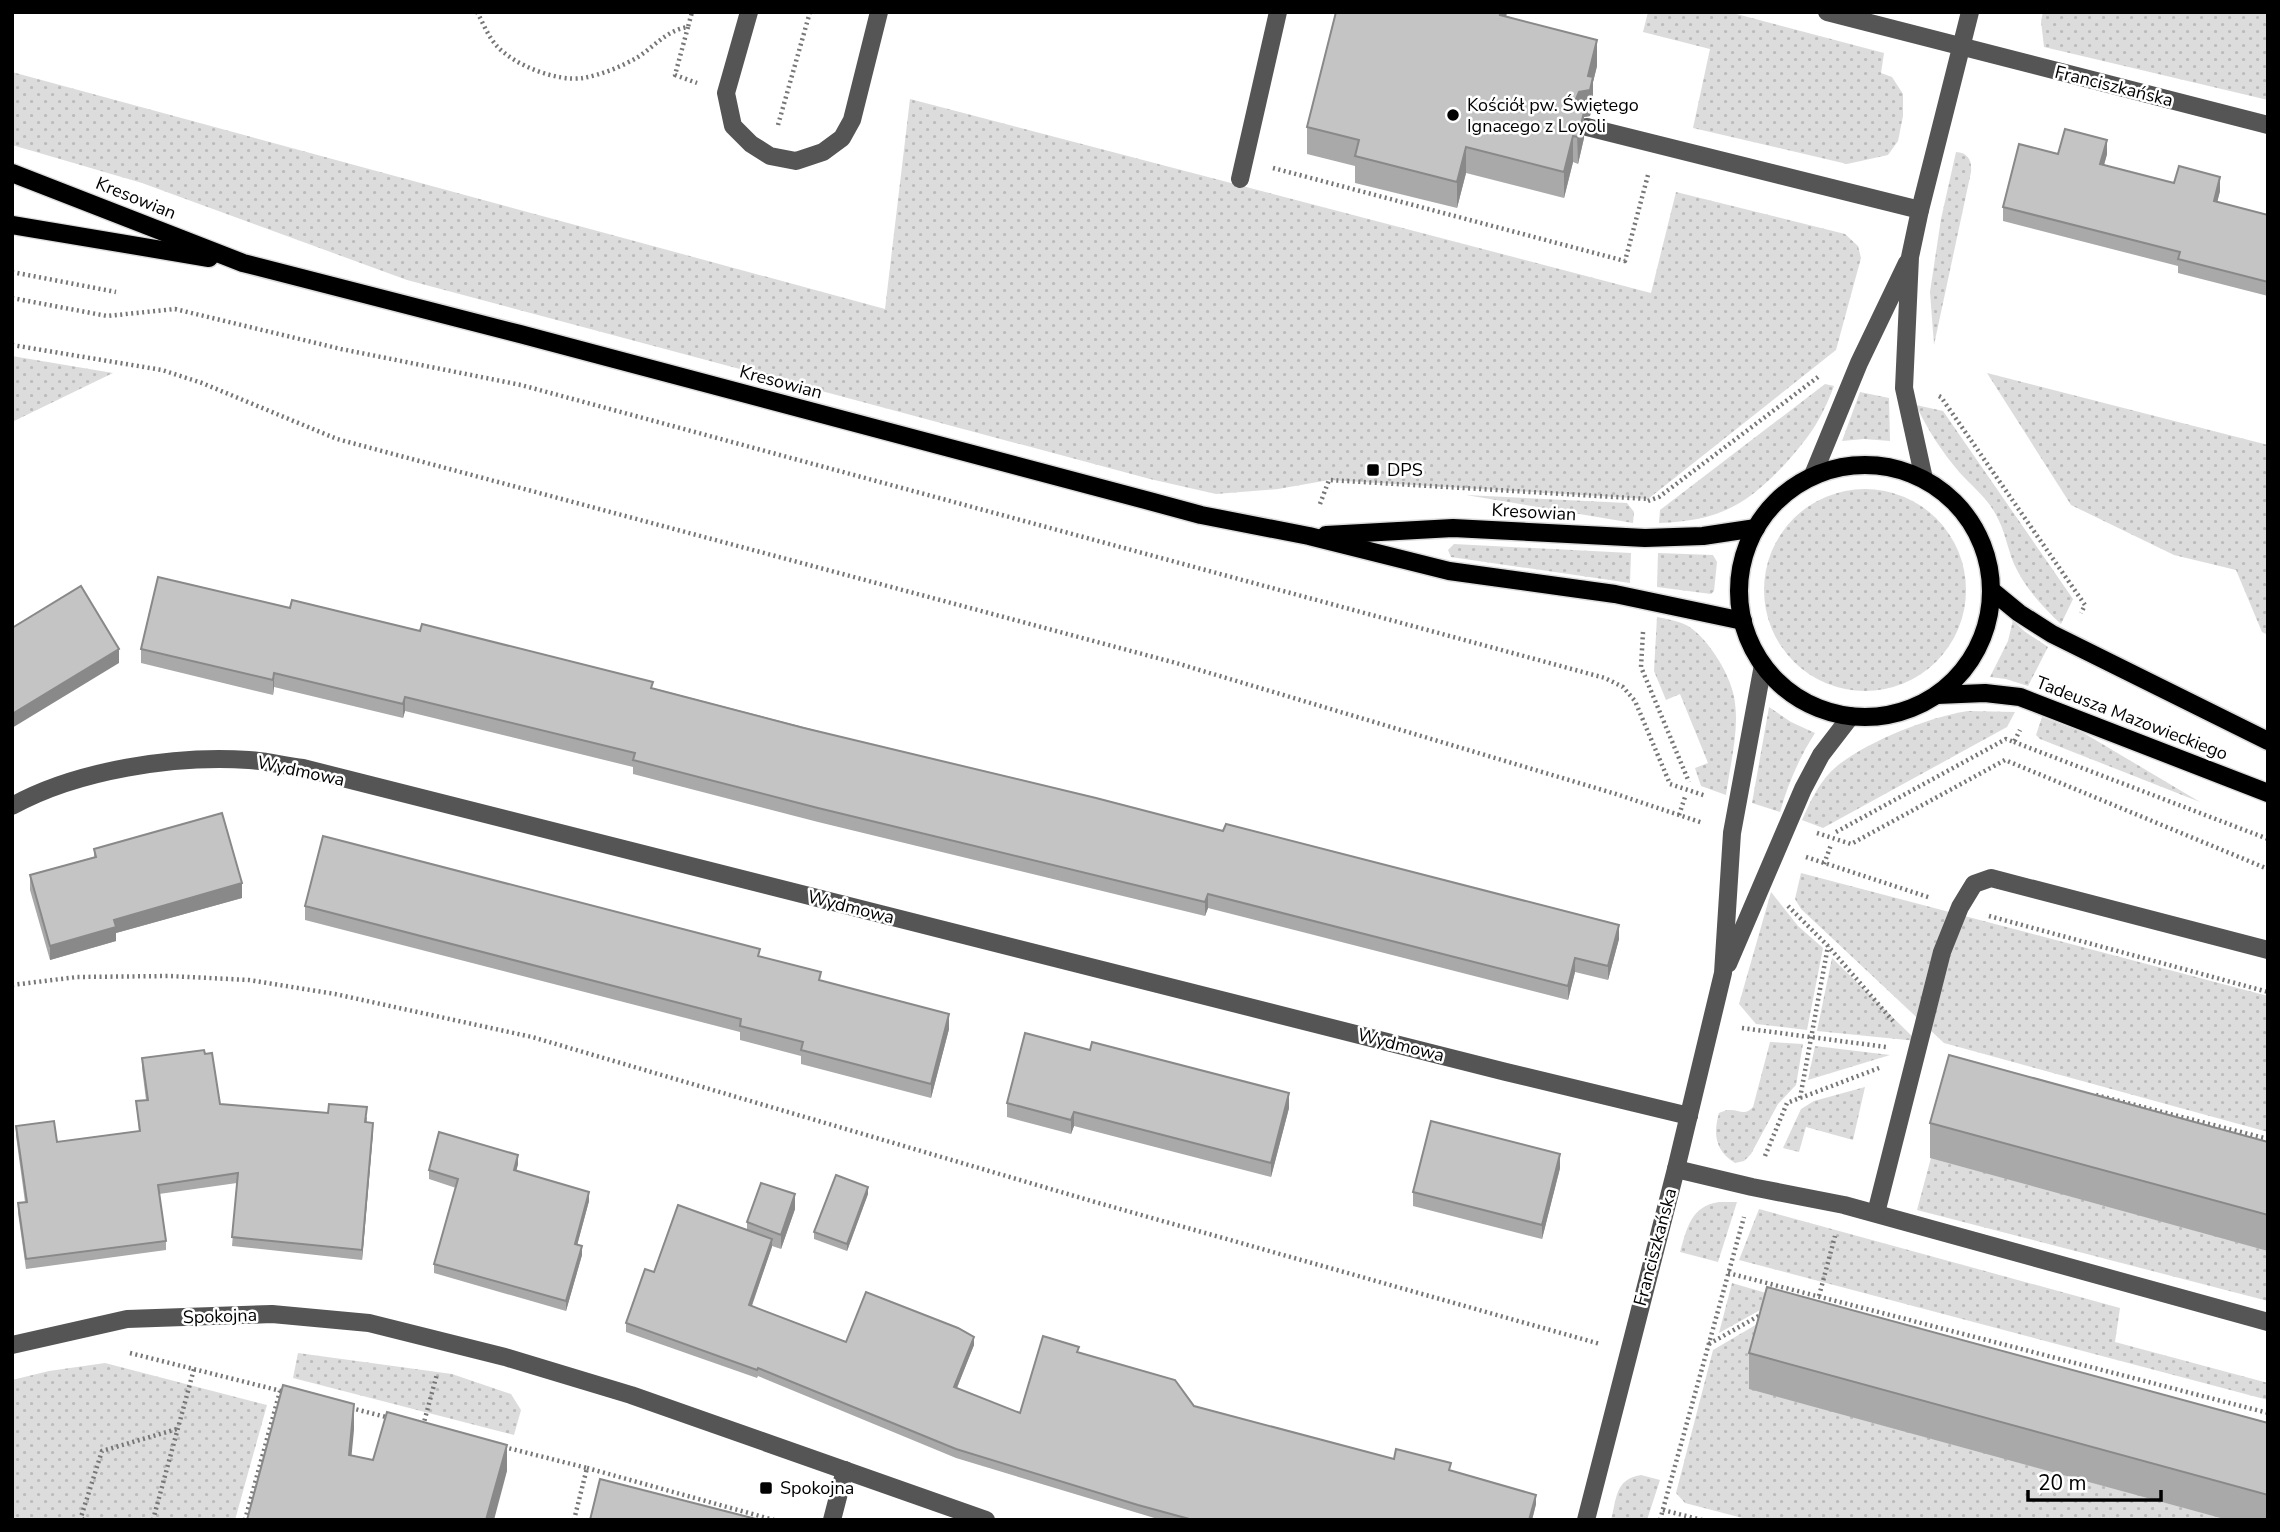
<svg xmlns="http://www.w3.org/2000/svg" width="2280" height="1532" viewBox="0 0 2280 1532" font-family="'Nunito Sans',sans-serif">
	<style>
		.grass { fill: url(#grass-dots) }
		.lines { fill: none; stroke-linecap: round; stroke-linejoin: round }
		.major-casing { stroke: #dbdbdb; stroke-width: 21 }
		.path { stroke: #777; stroke-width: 4.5; stroke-dasharray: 2 3.5; stroke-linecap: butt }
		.minor { stroke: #555; stroke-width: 18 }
		.major { stroke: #000; stroke-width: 18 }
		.wall { fill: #a9a9a9 }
		.shaded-wall { fill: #898989 }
		.building { fill: #c4c4c4; stroke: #898989; stroke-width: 2 }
		.poi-dot { fill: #000; stroke: #fff; stroke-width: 2.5 }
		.labels { text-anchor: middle; stroke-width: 5; stroke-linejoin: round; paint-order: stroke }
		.street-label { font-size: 18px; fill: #000; stroke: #fff }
		.poi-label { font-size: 18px; fill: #000; stroke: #fff; text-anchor: start }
	</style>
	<defs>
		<pattern id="grass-dots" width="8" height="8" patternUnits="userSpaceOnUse" patternTransform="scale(1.75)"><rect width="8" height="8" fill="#dcdcdc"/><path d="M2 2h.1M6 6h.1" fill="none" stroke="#bbb" stroke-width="1.8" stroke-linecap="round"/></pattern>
	</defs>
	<rect width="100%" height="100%" fill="#fff"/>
	<g class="grass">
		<path d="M1648,12H1729L1884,53L1881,73L1892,77L1903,94V116L1898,141L1888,155L1847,164L1693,128L1710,49L1643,32Z"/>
		<path d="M2043,12H2268V100L2044,47L2041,21Z"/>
		<path d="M12,72L885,309L910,99L1651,293L1676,192L1845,234L1858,246L1861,258L1836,350L1648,499L1329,480L1278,489L1216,494L1150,479L407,280L142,183L12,145Z"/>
		<path d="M1956,152C1968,153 1972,160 1971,172L1934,345L1930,292L1941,219Z"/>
		<path d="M12,356L113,373L12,422Z"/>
		<path d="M1987,373L2268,445V635L2262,632L2236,570L2174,555L2071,505Z"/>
		<path d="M1825,384L1834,386C1821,420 1810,436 1786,463C1746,506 1718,521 1659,523L1660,510Z"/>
		<path d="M1860,392L1889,398L1890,441L1864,439L1842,441Z"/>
		<path d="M1916,405L1943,411L2073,599L2061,624C2042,606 2025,588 2014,564C2007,547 2005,530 1995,513C1986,497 1972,486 1960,473C1942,452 1927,429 1916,405Z"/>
		<circle cx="1865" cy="590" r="101"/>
		<path d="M1466,495L1627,503L1634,512L1633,523Z"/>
		<path d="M1454,544L1631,553L1630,583L1451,557L1448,550Z"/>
		<path d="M1658,553L1713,555L1717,562L1714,591L1711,594L1657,587Z"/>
		<path d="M1657,617C1667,619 1679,621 1688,626C1709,639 1733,678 1735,703C1739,732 1730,765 1726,795L1701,786L1695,768L1708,763L1680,694L1666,700L1654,671Z"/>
		<path d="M2013,620L2024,631L2048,647L2028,686L2006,679L1990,677L2008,641Z"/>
		<path d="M1769,707L1791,722L1815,733C1799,758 1788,784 1780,812L1752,803Z"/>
		<path d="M1968,711L2015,712L2007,727L1823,828L1802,820C1811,800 1820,780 1837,766C1868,741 1929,717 1968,711Z"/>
		<path d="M2042,717L2082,732L2200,802L2040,739L2036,735Z"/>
		<path d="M1801,873L2268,996V1132L1944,1043L1801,909L1795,899Z"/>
		<path d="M1771,892L1798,926L1823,948L1807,1030L1756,1024L1739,1004Z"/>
		<path d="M1832,958L1917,1041L1817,1031Z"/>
		<path d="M1770,1042L1803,1044L1796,1085L1778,1104L1751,1154L1744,1161L1735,1163C1715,1151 1713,1134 1719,1113C1722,1112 1725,1110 1729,1110C1739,1109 1744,1117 1753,1107Z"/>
		<path d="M1815,1046L1890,1055L1808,1080Z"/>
		<path d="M1954,1072L2268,1156V1301L1917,1210Z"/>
		<path d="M1865,1087L1853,1140L1806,1127L1799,1152L1783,1148L1801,1109L1814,1101Z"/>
		<path d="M1719,1202H1737L1718,1262L1680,1252C1687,1228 1691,1206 1719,1202Z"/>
		<path d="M1759,1209L2120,1308L2115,1342L2268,1383V1400L1739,1260Z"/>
		<path d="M1732,1283L1773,1295L1771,1304L1719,1333Z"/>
		<path d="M1764,1320L2268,1520H1750L1685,1503L1676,1493L1713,1350Z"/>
		<path d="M298,1353L452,1374L511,1394L521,1410L514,1435L293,1378Z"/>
		<path d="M105,1363L267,1405L235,1520H12V1380L49,1371Z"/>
		<path d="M1641,1475L1660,1480L1647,1520H1611C1617,1498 1615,1479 1641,1475Z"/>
	</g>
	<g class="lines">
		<defs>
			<g id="major">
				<path d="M12,173L243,263L520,334L1153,502L1201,515L1309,536L1449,571L1615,594L1743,621"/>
				<path d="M12,225L209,258"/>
				<circle cx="1865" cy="591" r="126"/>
				<path d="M1326,535L1453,528L1645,538L1703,536L1756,528"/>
				<path d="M1991,590L2019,613L2052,634L2268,741"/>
				<path d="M1937,695L1985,693L2020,697L2268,793"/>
			</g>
		</defs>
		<use href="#major" class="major-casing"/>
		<g class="path">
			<path d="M477,12C483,23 488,36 496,45C513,65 557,82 583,78C601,75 623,66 638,57C655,46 667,30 688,27L692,12"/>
			<path d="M688,27L675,75L697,83"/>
			<path d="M778,125L810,12"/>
			<path d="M1273,168L1625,261L1648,175"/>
			<path d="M12,272L116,292"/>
			<path d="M12,298L107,316L175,309L341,349L521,385L1605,678L1623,687L1635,701L1670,784L1706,796"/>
			<path d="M12,345L162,370L202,383L337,439L1176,663L1616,794L1703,823"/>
			<path d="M1939,396L1941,397L2085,605L2081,613"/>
			<path d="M1648,501L1659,497L1818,377"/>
			<path d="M1320,504L1329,480L1648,499"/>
			<path d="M1643,632L1641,667L1689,782"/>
			<path d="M2014,742L2268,839"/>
			<path d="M1679,815L1685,797"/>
			<path d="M1836,832L2006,739L2014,742L2020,730"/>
			<path d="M1817,833L1851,844L2005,760L2268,869"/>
			<path d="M1806,857L1931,898"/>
			<path d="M1824,864L1831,845"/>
			<path d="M1788,906L1828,946L1893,1021"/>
			<path d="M1989,916L2268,992"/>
			<path d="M12,985L77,977L169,976L249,980L335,994L532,1037L1095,1202L1600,1344"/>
			<path d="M1742,1028L1886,1047"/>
			<path d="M2096,1095L2268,1139"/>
			<path d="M1800,1098L1828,946"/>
			<path d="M1765,1156L1787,1103L1879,1068"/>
			<path d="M1728,1273L2268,1413"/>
			<path d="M1819,1296L1835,1236"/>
			<path d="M1709,1344L1762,1314"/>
			<path d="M130,1353L285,1392"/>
			<path d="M351,1408L390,1418"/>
			<path d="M423,1426L437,1374"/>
			<path d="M504,1447L587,1468L574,1520"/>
			<path d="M587,1468L774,1520"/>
			<path d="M1663,1510L1702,1520"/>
			<path d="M83,1520L81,1517L102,1451L177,1429"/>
			<path d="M153,1520L194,1369"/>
			<path d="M245,1520L280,1391"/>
			<path d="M1660,1520L1744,1217"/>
		</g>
		<g class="minor">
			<path d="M749,12L726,93L733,126L751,144L770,156L796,161L823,152L842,138L852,120L879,12"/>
			<path d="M1827,12L2268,125"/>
			<path d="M1587,127L1920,210"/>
			<path d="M1240,179L1278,12"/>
			<path d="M1813,475L1859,363L1907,263"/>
			<path d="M1924,479L1904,388L1910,257L1920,210L1970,12"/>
			<path d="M12,806C77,770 175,755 249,760C267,761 285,766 303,768L1506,1072L1689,1116"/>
			<path d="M1728,964L1803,789L1821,755L1851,716"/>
			<path d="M1676,1169L1752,1187L1844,1205L2268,1322"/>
			<path d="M1876,1213L1942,952L1960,907L1974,884L1991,878L2268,950"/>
			<path d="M12,1345L127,1319L272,1314L369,1323L505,1357L631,1395L986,1520"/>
			<path d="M832,1520L845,1470"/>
			<path d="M1586,1520L1676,1169L1723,973L1732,833L1763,665"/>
		</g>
		<use href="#major" class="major"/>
	</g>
	<g class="wall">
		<path d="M1336,12H1507L1506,17L1597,66L1593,82V103L1590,116L1584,117V138L1578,164L1573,162L1564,198L1466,173L1457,208L1355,183V166L1307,154V127Z"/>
		<path d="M2058,154H2107L2104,165L2174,183L2220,191L2217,202L2268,215V296L2178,273V266L2003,221V207Z"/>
		<path d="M290,608L653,688L1619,939L1608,980L1575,972L1568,1000L1208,908L1205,916L818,822L633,774V767L405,711L403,718L274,687L273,695L141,663V649Z"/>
		<path d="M94,849L242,898L116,933V941L50,960L30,890V875L94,857Z"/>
		<path d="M305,906L760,956L821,981L949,1029L931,1098L801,1064V1056L740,1040V1032L305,920Z"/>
		<path d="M142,1058L220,1104L367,1117V1122L373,1132L362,1260L232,1246L237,1183L159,1194L166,1241V1250L26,1269L18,1213V1203L25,1202L16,1136V1126L57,1142L139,1131L136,1101L146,1100L142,1068Z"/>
		<path d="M1007,1103L1289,1108L1271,1177L1074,1126L1071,1134L1007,1117Z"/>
		<path d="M1930,1123L2268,1142V1251L1930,1158Z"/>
		<path d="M518,1164L516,1171L589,1201L577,1245L582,1255L566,1311L434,1273V1264L456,1188L429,1179V1170Z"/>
		<path d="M1560,1168L1542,1239L1413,1206V1192Z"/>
		<path d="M868,1194L847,1251L814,1239V1232Z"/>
		<path d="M795,1209L781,1249L772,1246L752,1306L846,1342L974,1345L957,1388L1020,1413L1079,1352L1194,1406L1394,1459L1451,1471L1536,1504L1532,1520H1161L956,1458L758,1376L757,1378L626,1332V1323L654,1272L747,1230V1222Z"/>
		<path d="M1749,1353L2268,1423V1520H2228L1749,1389Z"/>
	</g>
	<g class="shaded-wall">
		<path d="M1501,12H1507L1500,41Z"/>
		<path d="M1597,40V66L1593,82V103L1590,116L1584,117V138L1578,164L1576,99L1588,76Z"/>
		<path d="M1573,136V162L1564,198V172Z"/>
		<path d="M2107,140V154L2100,179V164Z"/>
		<path d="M1466,147V173L1457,208V182Z"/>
		<path d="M2220,177V191L2214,215V201Z"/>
		<path d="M119,649V663L12,728V714Z"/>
		<path d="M274,673V687L273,695V680Z"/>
		<path d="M405,697V711L403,718V704Z"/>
		<path d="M242,883V898L116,933V941L50,960V946L114,920Z"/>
		<path d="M1208,894V908L1205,916V902Z"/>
		<path d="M1619,925V939L1608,980V966Z"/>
		<path d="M1575,958V972L1568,1000V986Z"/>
		<path d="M949,1014V1029L931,1098V1084Z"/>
		<path d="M1289,1093V1108L1271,1177V1163Z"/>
		<path d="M1074,1112V1126L1071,1134V1120Z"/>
		<path d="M373,1123V1132L362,1260V1250Z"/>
		<path d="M1560,1154V1168L1542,1239V1225Z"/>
		<path d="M518,1155V1164L514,1180V1170Z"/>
		<path d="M868,1187V1194L847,1251V1244Z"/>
		<path d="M589,1192V1201L575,1253V1244Z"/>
		<path d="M795,1194V1209L781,1249V1235Z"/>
		<path d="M772,1239V1247L749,1313V1305Z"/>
		<path d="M582,1246V1255L566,1311V1301Z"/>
		<path d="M974,1337V1345L954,1395V1387Z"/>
		<path d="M354,1404V1430L349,1482V1455Z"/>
		<path d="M507,1445V1471L494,1520H486Z"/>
		<path d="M1536,1495V1504L1532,1520H1529Z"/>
	</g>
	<g class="building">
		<path d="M1336,12H1501L1500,15L1597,40L1588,76L1593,77L1590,90L1579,92L1576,99L1579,108L1584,112L1578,137L1573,136L1564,172L1466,147L1457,182L1355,156L1359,140L1307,127Z"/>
		<path d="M2065,129L2107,140L2100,164L2174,183L2179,166L2220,177L2214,201L2268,215V282L2178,259L2180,252L2003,207L2019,144L2058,154Z"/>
		<path d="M158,577L290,608L292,600L420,631L422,624L653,682L651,688L804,728L1096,798L1223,831L1226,824L1619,925L1608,966L1575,958L1568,986L1208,894L1205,902L818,808L633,760L635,753L405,697L403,704L274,673L273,680L141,649Z"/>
		<path d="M81,586L119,649L12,714V628Z"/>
		<path d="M222,813L242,883L114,920L116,927L50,946L30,875L96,857L94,849Z"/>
		<path d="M323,836L760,949L758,956L821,972L819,980L949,1014L931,1084L801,1050L803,1042L740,1026L741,1019L305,906Z"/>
		<path d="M1025,1033L1090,1050L1092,1042L1289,1093L1271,1163L1074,1112L1071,1120L1007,1103Z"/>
		<path d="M204,1050L205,1054L212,1053L220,1104L328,1113L329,1104L367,1107L365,1122L373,1123L362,1250L232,1237L238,1173L158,1185L166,1241L26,1259L18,1203L27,1202L16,1126L54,1121L57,1142L140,1131L136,1101L148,1100L142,1058Z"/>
		<path d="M1949,1055L2268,1142V1215L1930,1123Z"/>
		<path d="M1431,1121L1560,1154L1542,1225L1413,1192Z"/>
		<path d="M439,1132L518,1155L514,1170L589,1192L575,1244L582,1246L566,1301L434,1264L458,1179L429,1170Z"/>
		<path d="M836,1175L868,1187L847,1244L814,1232Z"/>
		<path d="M761,1183L795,1194L781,1235L747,1222Z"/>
		<path d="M678,1205L772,1239L749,1305L846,1342L866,1292L958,1328L974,1337L954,1387L1020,1413L1043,1336L1079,1347L1077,1352L1175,1380L1194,1406L1394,1459L1396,1449L1451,1463L1449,1470L1536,1495L1529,1520H1193L1138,1505L956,1449L758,1368L757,1370L626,1323L645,1269L654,1272Z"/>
		<path d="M1767,1287L2268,1423V1495L1749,1353Z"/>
		<path d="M283,1385L354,1404L349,1455L373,1460L387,1412L507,1445L486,1520H247Z"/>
		<path d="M600,1479L760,1520H590Z"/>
	</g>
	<g class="poi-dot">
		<circle cx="1453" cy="115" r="7"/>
		<rect x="1366" y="463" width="14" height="14" rx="3.5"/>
		<rect x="759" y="1481" width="14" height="14" rx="3.5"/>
	</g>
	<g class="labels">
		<g class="street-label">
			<text transform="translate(2114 86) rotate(14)" y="6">Franciszkańska</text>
			<text transform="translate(136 198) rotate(22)" y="6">Kresowian</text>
			<text transform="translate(781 382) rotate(15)" y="6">Kresowian</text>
			<text transform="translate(1534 512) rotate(3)" y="6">Kresowian</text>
			<text transform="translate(2132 718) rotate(21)" y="6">Tadeusza Mazowieckiego</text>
			<text transform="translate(301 771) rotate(12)" y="6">Wydmowa</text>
			<text transform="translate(851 907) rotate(14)" y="6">Wydmowa</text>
			<text transform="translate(1401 1045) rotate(14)" y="6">Wydmowa</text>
			<text transform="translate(1655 1247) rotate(-75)" y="6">Franciszkańska</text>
			<text transform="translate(220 1316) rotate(-2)" y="6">Spokojna</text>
		</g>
		<g class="poi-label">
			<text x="1467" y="111">Kościół pw. Świętego<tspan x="1467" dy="21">Ignacego z Loyoli</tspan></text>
			<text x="1387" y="476">DPS</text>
			<text x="780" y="1494">Spokojna</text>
		</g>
	</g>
	<rect width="2280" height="1532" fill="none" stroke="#000000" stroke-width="28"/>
	<path d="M2028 1490v10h133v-10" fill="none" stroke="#000000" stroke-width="3.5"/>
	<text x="2038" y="1490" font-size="21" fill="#000000" stroke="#ffffff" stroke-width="5" paint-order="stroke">20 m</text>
</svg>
